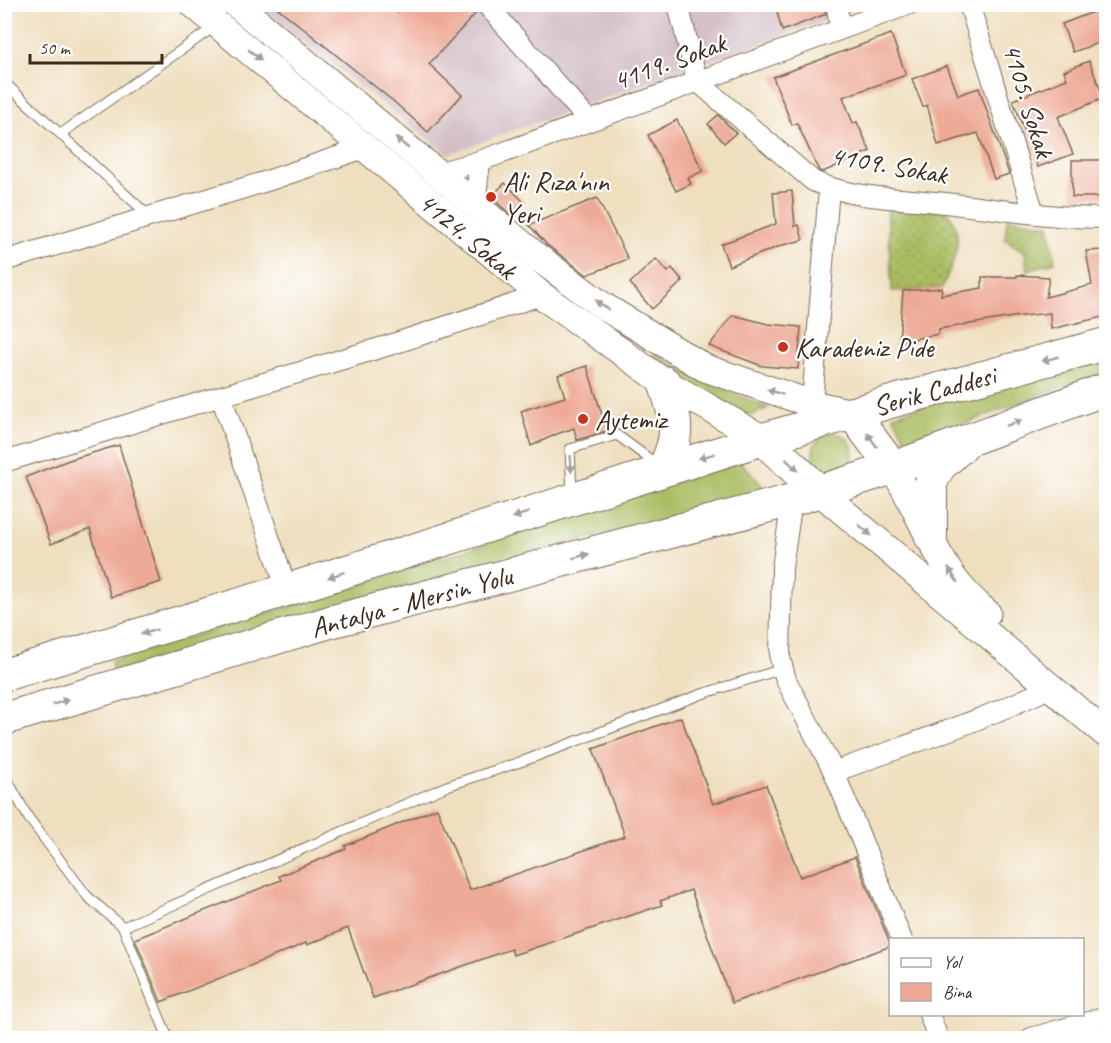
<svg xmlns="http://www.w3.org/2000/svg" width="1111" height="1043" viewBox="0 0 1111 1043" font-family="Caveat,sans-serif">
	<style>
		.industrial { fill: #d2bdc5 }
		.grass { fill: #a9bc60; stroke: #72733f; stroke-width: 1.5 }
		.garden { fill: url(#garden-dots); stroke: #72733f; stroke-width: 1.5 }
		.building { fill: #eeaa96 }
		.lines { fill: none; stroke-linecap: round; stroke-linejoin: round }
		.service-casing { stroke: #7a6956; stroke-width: 11 }
		.minor-casing { stroke: #7a6956; stroke-width: 22 }
		.secondary-casing { stroke: #7a6956; stroke-width: 29 }
		.trunk-casing { stroke: #7a6956; stroke-width: 34 }
		.service { stroke: #fff; stroke-width: 9 }
		.minor { stroke: #fff; stroke-width: 20 }
		.secondary { stroke: #fff; stroke-width: 27 }
		.trunk { stroke: #fff; stroke-width: 32 }
		.oneway { fill: #a79f9a }
		.poi-dot { fill: #c8321e; stroke: #fff; stroke-width: 2 }
		.labels { text-anchor: middle; stroke-width: 4.5; stroke-linejoin: round; paint-order: stroke }
		.street-label { font-size: 28px; fill: #3b2a1e; stroke: #fff }
		.poi-label { font-size: 28px; fill: #3b2a1e; stroke: #fff; text-anchor: start }
	</style>
	<defs>
		<pattern id="garden-dots" width="8" height="8" patternUnits="userSpaceOnUse" patternTransform="scale(1.5)"><rect width="8" height="8" fill="#a9bc60"/><path d="M2 2h.1M6 6h.1" fill="none" stroke="#8b994f" stroke-width="1.8" stroke-linecap="round"/></pattern>
	</defs>
	<rect width="100%" height="100%" fill="#fff"/>
	<filter id="ink" filterUnits="userSpaceOnUse"><feTurbulence type="fractalNoise" baseFrequency=".0167" numOctaves="2"/><feDisplacementMap in="SourceGraphic" scale="12" xChannelSelector="R" yChannelSelector="G"/><feConvolveMatrix kernelMatrix="1 2 1 2 8 2 1 2 1" color-interpolation-filters="sRGB"/></filter>
	<filter id="wash" filterUnits="userSpaceOnUse"><feTurbulence type="fractalNoise" baseFrequency=".008" numOctaves="4" result="noise"/><feDisplacementMap in="SourceGraphic" scale="24" xChannelSelector="R" yChannelSelector="G"/><feGaussianBlur stdDeviation="1.35" result="paint"/><feColorMatrix in="noise" values="0 0 0 0 0 0 0 0 0 0 0 0 0 0 0 0 0 1.4 0 .05"/><feComposite in="paint" operator="in"/></filter>
	<g filter="url(#wash)">
		<rect width="100%" height="100%" fill="#efdfbf"/>
		<path class="industrial" d="M256,5H868L448,154Z"/>
		<g class="grass">
			<path d="M654,353L695,377L768,408L748,417L693,386L652,358Z"/>
			<path d="M1106,354V373L1039,395L909,445L893,415Z"/>
			<circle cx="833" cy="453" r="20"/>
			<path d="M740,461L769,493L515,557L113,672L111,661L356,586Z"/>
		</g>
		<g class="garden">
			<path d="M887,204L947,211C967,237 953,262 942,288L892,291Z"/>
			<path d="M1007,218L1049,225L1055,262L1027,270L1025,252L1005,239Z"/>
		</g>
		<g id="blocks">
			<g class="building">
				<path d="M273,4H390L398,12L406,4H471L477,12L429,64L462,95L428,132L393,101Z"/>
				<path d="M775,4H824L826,14L782,31Z"/>
				<path d="M1101,9L1107,22V40L1073,52L1062,24Z"/>
				<path d="M891,34L906,75L843,97L853,123L857,122L870,151L823,172L819,171L797,123L792,125L773,77Z"/>
				<path d="M1089,61L1104,98L1058,117L1073,154L1038,167L1013,100L1067,79L1064,71Z"/>
				<path d="M947,66L958,95L979,88L1009,174L994,179L978,133L938,145L927,105L923,107L912,79Z"/>
				<path d="M718,115L736,133L724,143L708,124Z"/>
				<path d="M677,120L703,171L688,178L691,184L676,191L648,135Z"/>
				<rect x="1072" y="160" width="35" height="37"/>
				<path d="M505,183L524,202L511,215L491,197Z"/>
				<path d="M792,191L795,226L799,225L803,240L783,245L729,266L721,244L776,224L773,193Z"/>
				<path d="M597,198L628,259L587,275L547,245L529,225Z"/>
				<path d="M1107,250V316L1051,329L1050,313L1013,317L939,329L938,334L899,342L903,291L942,288L941,295L982,288V277H1017V275L1049,277L1046,297L1092,285L1086,251Z"/>
				<path d="M656,259L668,272L672,268L683,281L652,309L630,283Z"/>
				<path d="M733,315L768,324L801,327L798,369L762,366L709,346Z"/>
				<path d="M587,366L607,431L577,440L574,428L557,434L531,446L521,411L565,397L558,375Z"/>
				<path d="M119,445L161,582L111,597L90,529L51,544L26,477L69,460Z"/>
				<path d="M681,717L713,804L766,785L800,877L855,857L891,946L732,1003L691,890L660,901L662,905L513,955L511,949L373,998L348,928L307,945L306,943L161,1002L135,939L281,880L279,876L346,849L345,846L437,808L470,890L625,836L593,749Z"/>
			</g>
		</g>
	</g>
	<g filter="url(#ink)">
		<use href="#blocks" fill-opacity="0" stroke="#7a6956" stroke-width="1.5"/>
		<g class="lines">
			<defs>
				<g id="service">
					<path d="M4,82L149,216"/>
					<path d="M62,133L214,27"/>
					<path d="M572,493L570,449L617,435L659,466"/>
					<path d="M4,774L28,817L87,896L123,927L168,1038"/>
					<path d="M123,927L447,786L526,760L702,694L782,669"/>
				</g>
				<g id="minor">
					<path d="M486,4L589,121"/>
					<path d="M678,4L697,81L813,181C850,198 896,198 936,202C992,208 1050,218 1106,218"/>
					<path d="M836,4L841,29"/>
					<path d="M969,4L1034,213"/>
					<path d="M480,161L910,4"/>
					<path d="M437,173L480,161L475,205"/>
					<path d="M4,261L267,181L364,148"/>
					<path d="M221,396L287,590"/>
					<path d="M812,404L829,188"/>
					<path d="M4,462L396,343L541,295"/>
					<path d="M792,500L782,568L780,658L786,680L834,772L902,940"/>
					<path d="M834,772C906,745 980,722 1049,688"/>
					<path d="M929,1014L938,1038"/>
					<path d="M1031,1038L1106,1017"/>
				</g>
				<g id="secondary">
					<path d="M193,4L541,295L664,382L763,439"/>
					<path d="M236,4L536,256L603,306L705,368L812,404L852,413"/>
					<path d="M893,468C915,504 930,545 954,579C964,592 975,603 987,613"/>
					<path d="M820,492L1106,734"/>
				</g>
				<g id="trunk">
					<path d="M852,413L893,468"/>
					<path d="M763,439L820,492"/>
					<path d="M663,469C682,435 676,417 664,382"/>
					<path d="M931,537V483L939,467L962,446"/>
					<path d="M4,675L287,590L763,439L898,400L1106,344"/>
					<path d="M4,719L330,622L792,500L893,468L1106,389"/>
				</g>
			</defs>
			<use href="#service" class="service-casing"/>
			<use href="#minor" class="minor-casing"/>
			<use href="#secondary" class="secondary-casing"/>
			<use href="#trunk" class="trunk-casing"/>
			<use href="#service" class="service"/>
			<use href="#minor" class="minor"/>
			<use href="#secondary" class="secondary"/>
			<use href="#trunk" class="trunk"/>
		</g>
		<defs><path id="oneway-solid" d="M-6-.8H1V-3.2L6.5 0L1 3.2V.8H-6Z" transform="scale(1.5)"/></defs>
		<g class="oneway">
			<use href="#oneway-solid" transform="translate(255 55) rotate(40)"/>
			<use href="#oneway-solid" transform="translate(402 143) rotate(-140)"/>
			<use href="#oneway-solid" transform="translate(602 305) rotate(-146)"/>
			<use href="#oneway-solid" transform="translate(1050 359) rotate(165)"/>
			<use href="#oneway-solid" transform="translate(775 392) rotate(-162)"/>
			<use href="#oneway-solid" transform="translate(1014 423) rotate(-20)"/>
			<use href="#oneway-solid" transform="translate(872 440) rotate(-126)"/>
			<use href="#oneway-solid" transform="translate(707 456) rotate(163)"/>
			<use href="#oneway-solid" transform="translate(571 464) rotate(87)"/>
			<use href="#oneway-solid" transform="translate(792 465) rotate(43)"/>
			<use href="#oneway-solid" transform="translate(521 515) rotate(162)"/>
			<use href="#oneway-solid" transform="translate(865 530) rotate(41)"/>
			<use href="#oneway-solid" transform="translate(581 556) rotate(-15)"/>
			<use href="#oneway-solid" transform="translate(336 575) rotate(162)"/>
			<use href="#oneway-solid" transform="translate(953 575) rotate(-124)"/>
			<use href="#oneway-solid" transform="translate(149 632) rotate(163)"/>
			<use href="#oneway-solid" transform="translate(61 702) rotate(-17)"/>
		</g>
	</g>
	<g class="poi-dot">
		<circle cx="491" cy="197" r="6"/>
		<circle cx="783" cy="347" r="6"/>
		<circle cx="583" cy="419" r="6"/>
	</g>
	<g class="labels">
		<g class="street-label">
			<text transform="translate(669 61) rotate(-20)" y="10">4119. Sokak</text>
			<text transform="translate(1029 100) rotate(73)" y="10">4105. Sokak</text>
			<text transform="translate(889 164) rotate(10)" y="10">4109. Sokak</text>
			<text transform="translate(468 235) rotate(40)" y="10">4124. Sokak</text>
			<text transform="translate(934 390) rotate(-15)" y="10">Serik Caddesi</text>
			<text transform="translate(411 601) rotate(-15)" y="10">Antalya - Mersin Yolu</text>
		</g>
		<g class="poi-label">
			<text x="503" y="191">Ali Rıza'nın<tspan x="503" dy="32">Yeri</tspan></text>
			<text x="795" y="357">Karadeniz Pide</text>
			<text x="595" y="429">Aytemiz</text>
		</g>
	</g>
	<rect width="1111" height="1043" fill="none" stroke="#fff" stroke-width="24"/>
	<rect x="889" y="938" width="195" height="78" fill="#ffffff" stroke="#b1aaa5" stroke-width="1.5"/>
	<rect x="901" y="958" width="30" height="9" fill="#ffffff" stroke="#b1aaa5" stroke-width="1.5"/>
	<text x="943" y="968" font-size="18" fill="#3b2a1e">Yol</text>
	<rect x="901" y="983" width="30" height="18" fill="#eeaa96" stroke="#b1aaa5" stroke-width="1.5"/>
	<text x="943" y="998" font-size="18" fill="#3b2a1e">Bina</text>
	<path d="M30 54v9h132v-9" fill="none" stroke="#3b2a1e" stroke-width="3"/>
	<text x="39" y="54" font-size="18" fill="#3b2a1e" stroke="#ffffff" stroke-width="4.5" paint-order="stroke">50 m</text>
</svg>
